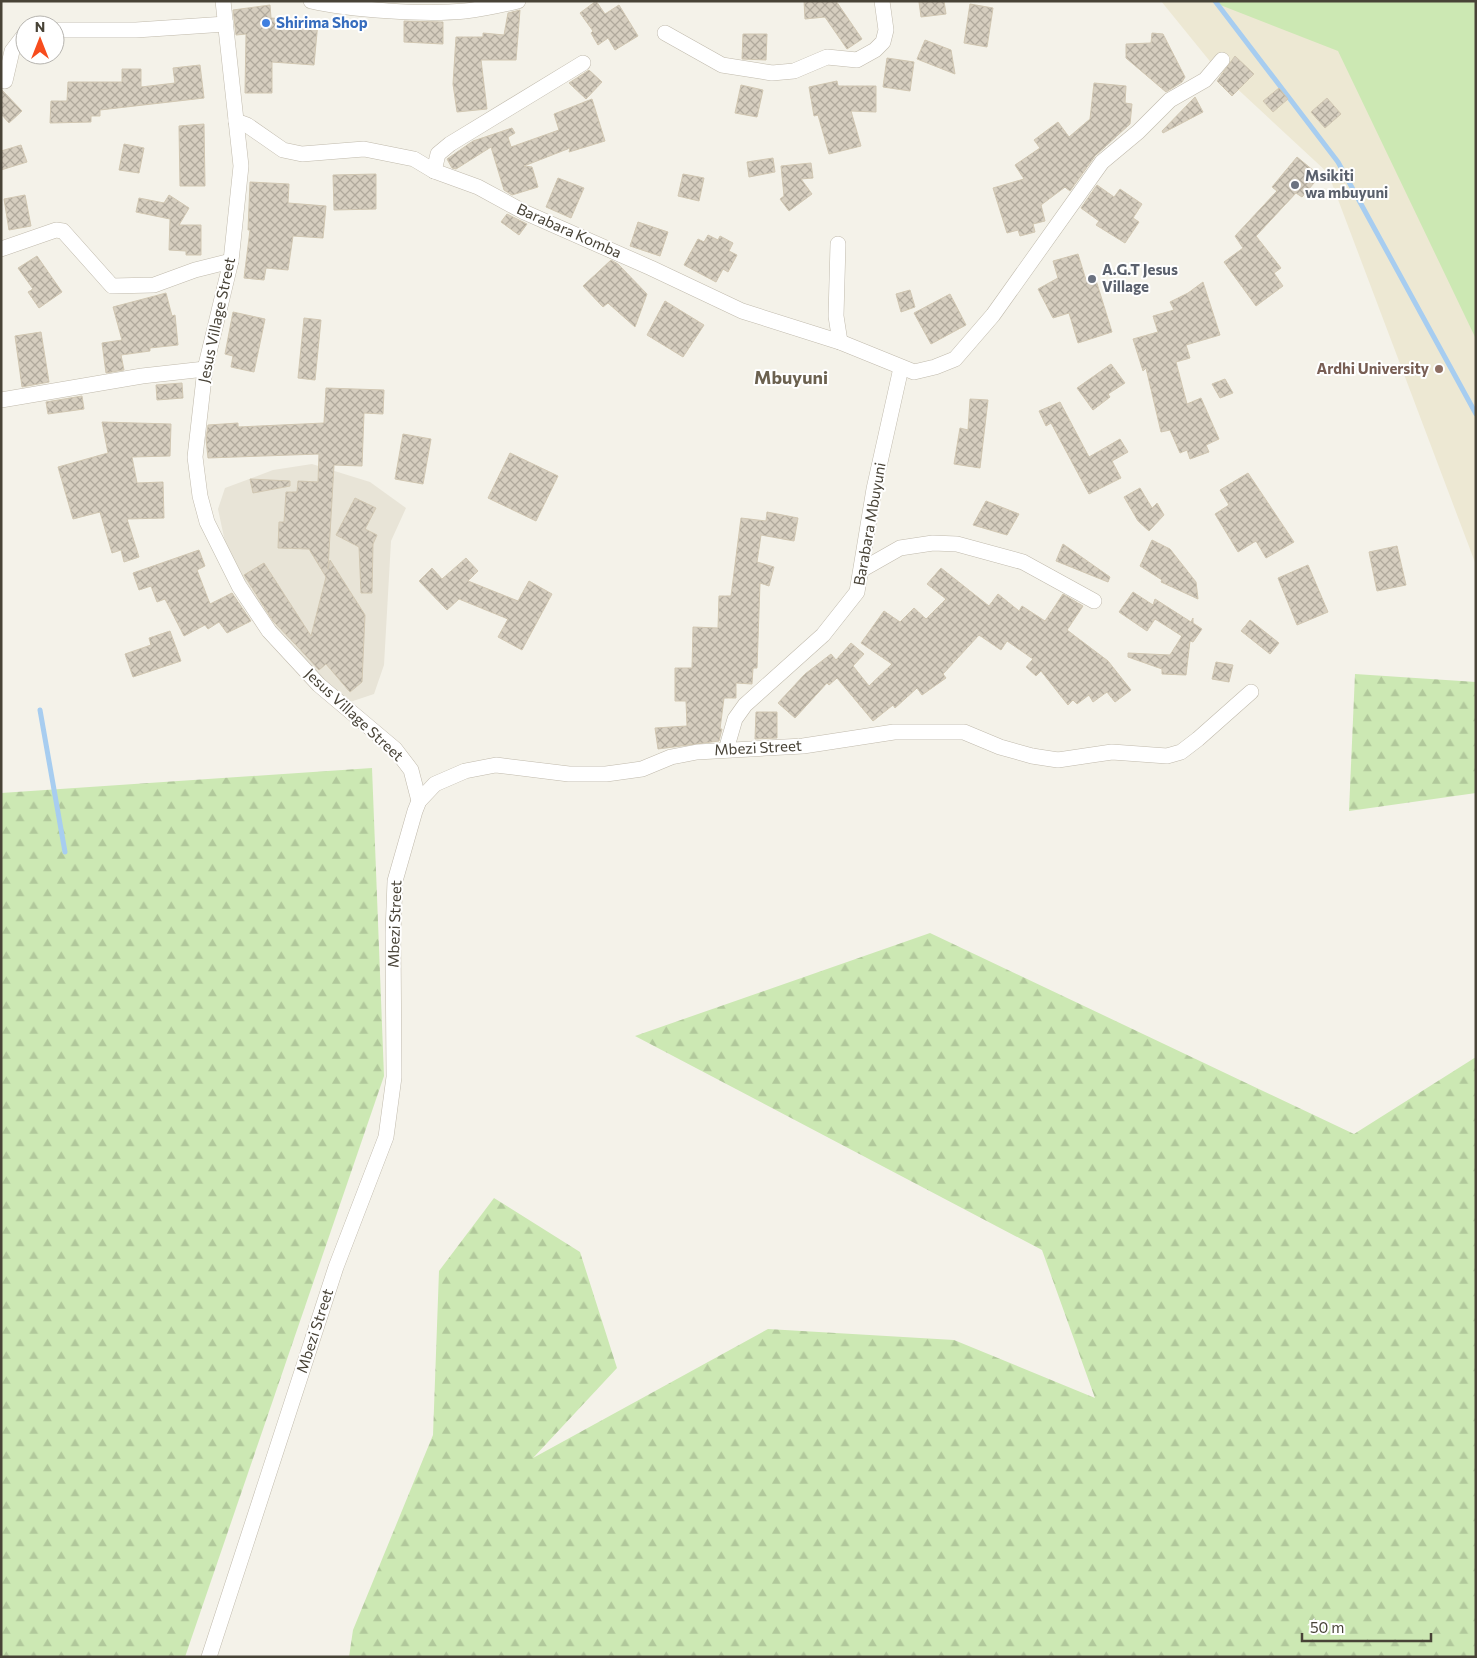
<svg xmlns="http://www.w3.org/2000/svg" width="1477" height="1658" viewBox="0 0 1477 1658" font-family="Commissioner,sans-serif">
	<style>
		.residential { fill: #e8e4d7 }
		.education { fill: #ede8d3 }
		.green { fill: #cce8b3 }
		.forest { fill: url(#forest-firs) }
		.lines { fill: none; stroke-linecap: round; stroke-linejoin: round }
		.stream { stroke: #a7cdf0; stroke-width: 5 }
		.building { fill: url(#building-cross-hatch); stroke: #d1c7b2 }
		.street-casing { stroke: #c0baac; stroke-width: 16 }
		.street { stroke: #fff; stroke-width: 15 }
		.shop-dot { fill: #3f7fe0; stroke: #fff; stroke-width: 2 }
		.worship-dot { fill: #6b7280; stroke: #fff; stroke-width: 2 }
		.education-dot { fill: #8d6e63; stroke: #fff; stroke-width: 2 }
		.labels { text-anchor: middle; stroke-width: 4; stroke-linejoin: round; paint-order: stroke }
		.shop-label { font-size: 15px; font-weight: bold; fill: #366cbe; stroke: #fff; text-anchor: start }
		.worship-label { font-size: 15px; font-weight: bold; fill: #5b616d; stroke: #fff; text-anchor: start }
		.street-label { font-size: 15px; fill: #484337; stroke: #fff }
		.education-label { font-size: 15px; font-weight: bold; fill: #785e54; stroke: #fff; text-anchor: end }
		.quarter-label { font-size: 18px; font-weight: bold; fill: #6b614f; stroke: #fff }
	</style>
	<defs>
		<pattern id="forest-firs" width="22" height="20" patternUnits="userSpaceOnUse" patternTransform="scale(1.25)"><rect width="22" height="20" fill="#cce8b3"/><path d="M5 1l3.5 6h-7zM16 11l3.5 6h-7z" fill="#b1c89b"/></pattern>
		<pattern id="building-cross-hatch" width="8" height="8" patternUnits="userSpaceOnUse" patternTransform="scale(1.25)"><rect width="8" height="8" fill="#d6cebf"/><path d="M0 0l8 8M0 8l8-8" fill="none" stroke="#b0a99c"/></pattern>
	</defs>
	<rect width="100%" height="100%" fill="#f4f2e9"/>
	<path class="residential" d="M312,464L370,482L406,508L391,541L384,665L374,694L350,702L319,676L285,642L242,576L225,542L218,509L225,488L273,470Z"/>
	<path class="education" d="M1161,1H1476V565L1328,173L1217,70Z"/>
	<path class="green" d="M1210,1H1476V339L1338,51Z"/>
	<g class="forest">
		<path d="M1355,674L1476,682V793L1349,811Z"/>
		<path d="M372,768L384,1076L185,1657H1V793Z"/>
		<path d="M930,933L1354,1134L1476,1057V1657H349L353,1630L433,1435L439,1271L494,1198L580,1252L617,1368L533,1458L768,1329L954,1340L1095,1398L1042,1250L635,1036Z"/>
	</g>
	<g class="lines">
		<g class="stream">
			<path d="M1215,1L1338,162L1476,414"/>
			<path d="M40,710L65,852"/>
		</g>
	</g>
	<g class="building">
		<path d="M596,1L605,14L619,5L638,36L615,50L608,38L598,45L591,33L593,31L580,13Z"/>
		<path d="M804,1H836L862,39L847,49L825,17L805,19Z"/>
		<path d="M944,1L946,14L921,17L919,2Z"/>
		<path d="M970,4L993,8L987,47L964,43Z"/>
		<path d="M270,5L271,18L318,22L314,65L272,62V93H245L246,34L236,35L233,10Z"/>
		<path d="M520,10L516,60H481L487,109L457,112L453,84L456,37H483V33L504,35L508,13Z"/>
		<path d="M404,21L443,22V44L404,42Z"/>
		<path d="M1152,33L1163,34L1185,77L1182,82L1166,92L1126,58V44L1151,43Z"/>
		<path d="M743,34H767L766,60L742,59Z"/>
		<path d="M925,40L951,50L955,74L917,59Z"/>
		<path d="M1235,56L1254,74L1232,96L1217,81Z"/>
		<path d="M887,58L914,62L910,91L883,87Z"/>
		<path d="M200,65L204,98L100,110V116H91V122L50,123L51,101H67L68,82H122V69H141V87L175,83L173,68Z"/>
		<path d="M589,70L602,82L586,99L569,83Z"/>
		<path d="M837,81L838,86H876V112L851,111L861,146L829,154L818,115L814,116L809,87Z"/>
		<path d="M1094,83L1126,86L1125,103L1132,104L1130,124L1095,156L1070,191L1065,187L1041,205L1045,221L1033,224L1035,232L1020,236L1018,230L1007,233L993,188L1024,179L1015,165L1040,148L1034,140L1058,122L1069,137L1090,119Z"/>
		<path d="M741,85L763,90L757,117L735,113Z"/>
		<path d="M1279,88L1288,99L1273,112L1263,101Z"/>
		<path d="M1,89L22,111L9,123L1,114Z"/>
		<path d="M1195,97L1203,112L1163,133L1162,131Z"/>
		<path d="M1327,98L1341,114L1325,128L1311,112Z"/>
		<path d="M592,99L605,141L569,152L570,148L524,166L532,167L538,187L512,195L504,190L491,147L456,169L452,168L447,159L473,141L512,128L515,133L508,137L511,147L559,130L554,114Z"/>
		<path d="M204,124L205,186H180L179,126Z"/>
		<path d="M124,144L144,148L139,173L119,170Z"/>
		<path d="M21,145L27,162L1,170V151Z"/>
		<path d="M1297,157L1320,176L1302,197L1296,193L1256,236L1281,268L1274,273L1283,286L1256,306L1224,262L1243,248L1235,236L1277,191L1272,187Z"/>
		<path d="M773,158L775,172L749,177L747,162Z"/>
		<path d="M811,163L813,178L801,179L812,194L789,211L780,199L784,196L781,166Z"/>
		<path d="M376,174V209L334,210L333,175Z"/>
		<path d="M683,174L704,178L699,201L678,196Z"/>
		<path d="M558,178L584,188L571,218L546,207Z"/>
		<path d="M250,182L289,184L288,203L326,206L323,238L293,236L288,270L266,268L264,280L244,278L250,230H248Z"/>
		<path d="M1097,185L1114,197L1120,189L1142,204L1133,218L1139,222L1125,243L1096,225L1099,221L1081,208Z"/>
		<path d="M25,195L31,226L9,230L4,199Z"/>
		<path d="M169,195L189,208L179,225H201V255H186V251L169,250L170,219L136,212L139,198L164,203Z"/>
		<path d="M507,214L527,224L519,235L501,222Z"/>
		<path d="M638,222L668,232L660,256L630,246Z"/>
		<path d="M708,235L718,240L720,236L733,243L729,251L737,255L728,272L723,269L716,282L684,265L698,239L704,242Z"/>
		<path d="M1078,254L1086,280L1095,277L1112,332L1078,343L1069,313L1053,318L1038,289L1058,278L1053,261Z"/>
		<path d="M37,256L62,292L39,308L28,292L33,289L18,268Z"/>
		<path d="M611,260L618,264L647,294L635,327L608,303L603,307L583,286Z"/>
		<path d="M1203,282L1220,335L1186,345L1190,358L1176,362L1187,404L1201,398L1219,439L1206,445L1209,452L1190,459L1187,450L1180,453L1170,430L1161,432L1146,368L1143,371L1133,339L1158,332L1153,316L1174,310L1170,302L1188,293Z"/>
		<path d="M910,290L915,307L901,312L896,294Z"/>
		<path d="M166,293L172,316L175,315L178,345L150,348V351L121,355L124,370L106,373L102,343L122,340L113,307Z"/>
		<path d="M950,294L966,325L931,344L914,313Z"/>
		<path d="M665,301L704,325L683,357L647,335Z"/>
		<path d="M233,312L265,319L254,372L231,367L233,356L225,354Z"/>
		<path d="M304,318L321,320L315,380L298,378Z"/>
		<path d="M41,332L49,382L22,387L15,336Z"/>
		<path d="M1111,364L1125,383L1108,394L1110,397L1093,410L1077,388Z"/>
		<path d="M1225,379L1233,393L1220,398L1212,384Z"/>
		<path d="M182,383L183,398L157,400L156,385Z"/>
		<path d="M326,388L384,390L383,414L364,413L362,466L334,465L328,569L330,560L365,615L362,682L350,692L326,664L319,670L297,646L273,621L244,575L264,563L311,636L326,577L309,549L278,548L279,522H284L286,492H297L298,481L318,482L319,454L208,458L206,439L208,425L238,423V427L324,423Z"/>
		<path d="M82,396L84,409L48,414L46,402Z"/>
		<path d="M970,399L988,400L980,468L954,464L960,428L968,430Z"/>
		<path d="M1060,402L1089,457L1120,439L1128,452L1112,461L1121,478L1089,494L1051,423L1046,426L1039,411Z"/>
		<path d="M102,422L171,424L170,456L132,457L137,483L163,482L164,518L127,519L139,557L124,562L121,550L112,553L100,512L73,519L58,467L108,453Z"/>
		<path d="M403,434L431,439L423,484L395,479Z"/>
		<path d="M510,453L558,476L536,521L488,498Z"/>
		<path d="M1248,473L1294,542L1266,558L1256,541L1238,552L1215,514L1229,505L1220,490Z"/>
		<path d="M250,479L290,481V486L253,493Z"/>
		<path d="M1140,488L1152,508L1157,503L1164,515L1149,531L1138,521L1124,497Z"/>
		<path d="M355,498L376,508L365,529L377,535L373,544L372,593H361L359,547L336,535Z"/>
		<path d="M986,501L1019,514L1007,535L973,525Z"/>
		<path d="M767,512L798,518L794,541L761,535L757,562L774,567L769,586L760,583L757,668H753L752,684L736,683V698H724L720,729H722L719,741L658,749L655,728L687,726L686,701H675V668H692L693,627L718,628L719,596H731L741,518L766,521Z"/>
		<path d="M1152,540L1170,549L1196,582L1198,599L1161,582L1162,580L1140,566Z"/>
		<path d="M1063,544L1110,577L1108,582L1056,561Z"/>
		<path d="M1397,546L1406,585L1377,591L1369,552Z"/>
		<path d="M199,550L205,566L197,570L210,604L232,593L251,621L227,633L219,622L208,629L205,625L184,636L165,599L157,602L151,586L139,590L133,573Z"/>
		<path d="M466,558L478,571L468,581L518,601L529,581L552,594L522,650L498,637L508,619L459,599L447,610L419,581L432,568L442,579Z"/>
		<path d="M1308,565L1328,612L1297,625L1278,578Z"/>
		<path d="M941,568L989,606L998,594L1019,611L1022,606L1045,621L1063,594L1083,606L1067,630L1108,661L1131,690L1115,702L1107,692L1093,702L1089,695L1077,704L1073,700L1068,705L1041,671L1036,676L1026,667L1033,659L1007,641L1001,650L979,635L943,674L946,678L922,695L917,688L895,708L893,705L873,721L837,678L829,685L827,683L795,718L778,703L805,674L831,654L836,660L851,643L864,654L853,666L869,686L892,664L861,643L884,611L900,622L914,608L926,619L946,599L927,584Z"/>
		<path d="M1133,592L1153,605L1155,599L1191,622L1193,618V623L1202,629L1193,642L1190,641L1186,675L1162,674V669L1128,657V653L1170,655L1182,636L1155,619L1147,631L1119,612Z"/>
		<path d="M1250,620L1279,643L1270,654L1241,631Z"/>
		<path d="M170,631L181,661L133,677L125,654L151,645L149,638Z"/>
		<path d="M1216,662L1233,665L1229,682L1212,679Z"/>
		<path d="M756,712H777V738L755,739Z"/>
	</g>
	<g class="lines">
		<defs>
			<g id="street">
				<path d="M223,1L241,166L231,261L205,369L195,457L200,496L207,522L239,586L269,631L319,685L395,749L411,770L419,801"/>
				<path d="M311,1C351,10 425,15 465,11C483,9 501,5 518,1"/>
				<path d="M55,30H136L226,24"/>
				<path d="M665,33L722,65L772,73L794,71L827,57L857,60L875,50L883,42L886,30L882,1"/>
				<path d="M5,81L12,51L25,34"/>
				<path d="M236,121L247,125L283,150L302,154L364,149L414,159L434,171L478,187L524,212L651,268L742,311L840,342L914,372L935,367L955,359L993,315L1102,162L1138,132L1170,100L1205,80L1222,60"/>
				<path d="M434,171L438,154L450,144L583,63"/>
				<path d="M838,244L836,316L840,342"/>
				<path d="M1,249L56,230L63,231L112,286L154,285L195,270L231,261"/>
				<path d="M1,400L142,376L205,369"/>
				<path d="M863,569L900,548L933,543L957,544L1023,562L1094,601"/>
				<path d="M726,750L735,719L745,705L823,635L857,592L874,489L901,368"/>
				<path d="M209,1657L336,1267L386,1137L394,1077L393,933L395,881L415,811L419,801L435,784L465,771L496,765L569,774H606L642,769L671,757L697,752L803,746L894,732H964L1000,747L1032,756L1058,760L1112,752L1167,756L1181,752L1198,739L1251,692"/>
			</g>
		</defs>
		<use href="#street" class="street-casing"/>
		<use href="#street" class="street"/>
	</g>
	<circle class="shop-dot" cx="266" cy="23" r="5"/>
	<g class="worship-dot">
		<circle cx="1295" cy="185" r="5"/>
		<circle cx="1092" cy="279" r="5"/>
	</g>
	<circle class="education-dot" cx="1439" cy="369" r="5"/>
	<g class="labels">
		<g class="shop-label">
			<text x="276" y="28">Shirima Shop</text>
		</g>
		<g class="worship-label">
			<text x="1305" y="181">Msikiti<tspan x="1305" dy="17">wa mbuyuni</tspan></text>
			<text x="1102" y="275">A.G.T Jesus<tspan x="1102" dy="17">Village</tspan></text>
		</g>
		<g class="street-label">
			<text transform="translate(569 231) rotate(24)" y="5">Barabara Komba</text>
			<text transform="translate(217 320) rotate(-78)" y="5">Jesus Village Street</text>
			<text transform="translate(870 524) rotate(-80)" y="5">Barabara Mbuyuni</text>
			<text transform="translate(354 715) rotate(43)" y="5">Jesus Village Street</text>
			<text transform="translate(758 748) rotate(-3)" y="5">Mbezi Street</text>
			<text transform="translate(395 924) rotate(-88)" y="5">Mbezi Street</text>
			<text transform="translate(315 1331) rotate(-72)" y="5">Mbezi Street</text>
		</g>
		<g class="education-label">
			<text x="1429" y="374">Ardhi University</text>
		</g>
		<g class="quarter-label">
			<text x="791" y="384">Mbuyuni</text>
		</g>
	</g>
	<rect width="1477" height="1658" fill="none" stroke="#484337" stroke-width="5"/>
	<g transform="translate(40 40)"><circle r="24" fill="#ffffff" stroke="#b6b4af"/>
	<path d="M0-4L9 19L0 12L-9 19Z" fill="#f74c1d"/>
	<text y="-8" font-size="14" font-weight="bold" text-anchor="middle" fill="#484337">N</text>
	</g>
	<path d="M1302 1633v8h129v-8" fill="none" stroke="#484337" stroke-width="2.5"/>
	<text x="1310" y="1633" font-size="15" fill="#484337" stroke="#ffffff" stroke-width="4" paint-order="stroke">50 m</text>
</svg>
